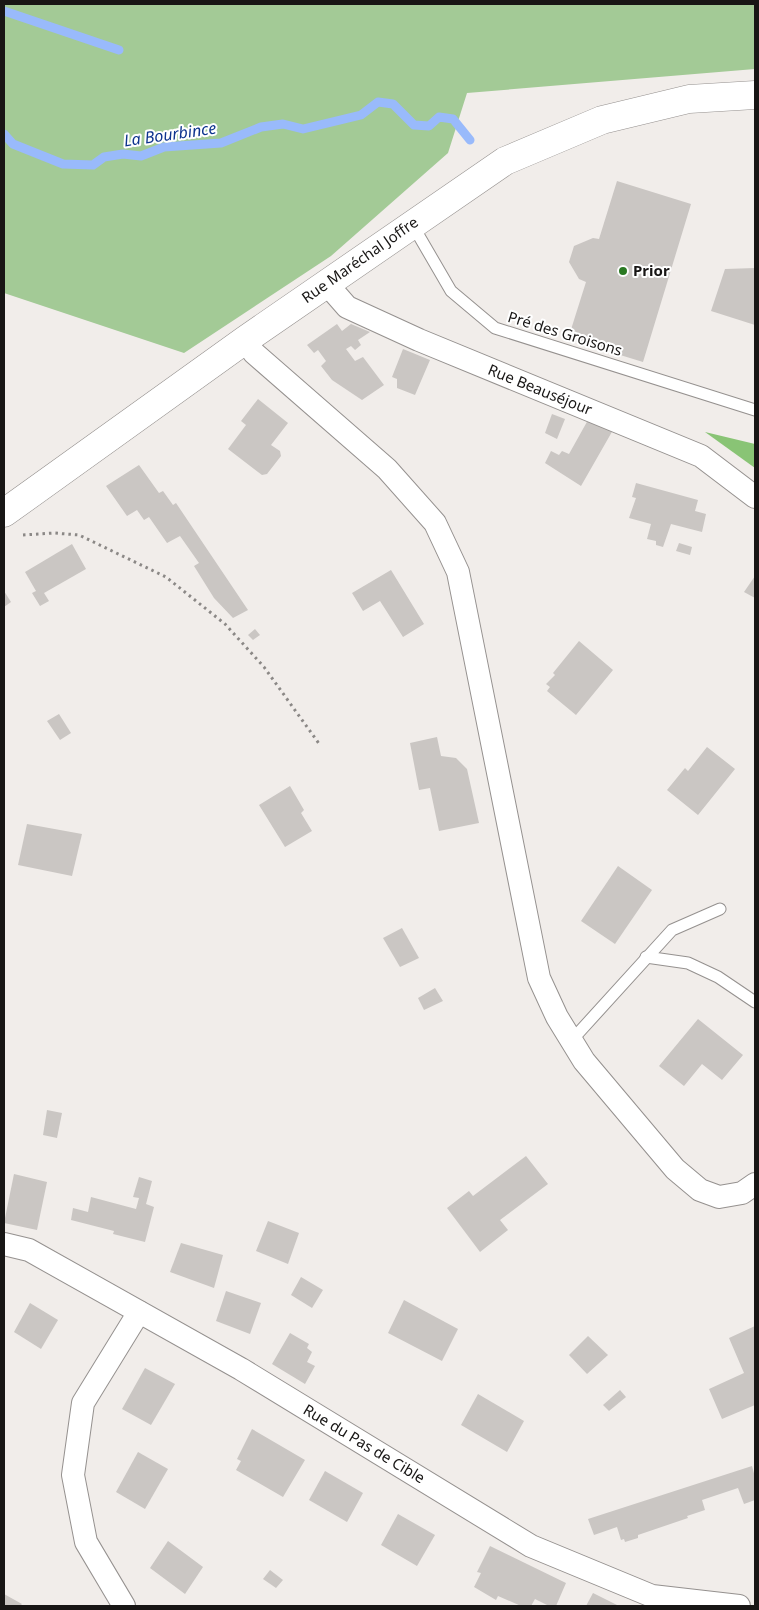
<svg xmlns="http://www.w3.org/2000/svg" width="759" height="1610" viewBox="0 0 759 1610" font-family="'Noto Sans',sans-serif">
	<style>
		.green { fill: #a3ca96 }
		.forest { fill: #89c475 }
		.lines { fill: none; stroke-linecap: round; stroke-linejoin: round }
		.stream { stroke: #99bafb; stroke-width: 9 }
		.building { fill: #cac6c3 }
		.lane-casing { stroke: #95918f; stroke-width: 13 }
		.street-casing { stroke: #95918f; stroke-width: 24 }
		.secondary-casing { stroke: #95918f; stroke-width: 29 }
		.path { stroke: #8b8886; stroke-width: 3; stroke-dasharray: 2.5 4; stroke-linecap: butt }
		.lane { stroke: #fff; stroke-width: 11 }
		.street { stroke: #fff; stroke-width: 22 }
		.secondary { stroke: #fff; stroke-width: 28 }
		.poi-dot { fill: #2a7922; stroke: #fff; stroke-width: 2 }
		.labels { text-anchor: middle; stroke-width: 4; stroke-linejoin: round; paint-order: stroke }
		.street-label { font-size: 15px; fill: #181615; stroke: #fff }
		.poi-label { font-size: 15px; font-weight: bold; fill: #181615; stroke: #fff; text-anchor: start }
		.water-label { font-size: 16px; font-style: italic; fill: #0d338d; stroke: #fff }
	</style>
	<rect width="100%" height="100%" fill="#f1edea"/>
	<path class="green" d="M4,4H755V69L467,93L448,153L331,256L184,353L4,293Z"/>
	<path class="forest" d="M705,432L755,444V468Z"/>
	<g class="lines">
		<g class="stream">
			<path d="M4,11L119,50"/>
			<path d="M4,134L13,144L63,164L93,165L104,157L123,154L141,156L164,147L221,143L261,127L283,124L303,129L361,115L378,102L393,104L414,125L429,126L439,117L453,119L470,140"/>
		</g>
	</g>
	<g class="building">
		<path d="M617,181L691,204L643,362L568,339L586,282L579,279L569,262L574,246L593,238L599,239Z"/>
		<path d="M755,268V325L711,311L725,269Z"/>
		<path d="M337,324L342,331L351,324L370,332L358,340L361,345L355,350L351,346L346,349L355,361L363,357L384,385L362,400L332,380L321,366L326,361L318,350L314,353L307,345Z"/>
		<path d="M403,349L430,360L415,395L397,388V379L392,377Z"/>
		<path d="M258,399L288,423L271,445L280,451L281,456L267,474L262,475L228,449L246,425L241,421Z"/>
		<path d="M552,414L565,419L557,439L545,433Z"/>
		<path d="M588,420L613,430L581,486L545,463L551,451L559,455L562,451L569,454Z"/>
		<path d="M139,465L159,493L163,491L173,505L176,503L248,610L233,618L214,598L194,566L199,563L180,536L167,543L149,517L144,520L137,510L127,516L106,486Z"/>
		<path d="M636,483L698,500L695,511L706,514L702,532L671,524L663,547L656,545V541L647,539L651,524L629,518L636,498L632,497Z"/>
		<path d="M679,543L692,547L690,555L676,551Z"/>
		<path d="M72,544L86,569L44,593L49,601L40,606L32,593L36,591L25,572Z"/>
		<path d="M391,570L424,624L403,637L380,601L363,611L352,593Z"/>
		<path d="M755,576V598L744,592Z"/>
		<path d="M4,591L11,602L4,607Z"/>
		<path d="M255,629L260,635L253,640L248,635Z"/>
		<path d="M579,641L613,670L576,715L547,691L550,687L546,684L555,675L553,673Z"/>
		<path d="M59,714L71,733L60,740L47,721Z"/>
		<path d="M437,737L441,756L456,758L467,769L479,823L439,831L430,788L419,790L410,743Z"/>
		<path d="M707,747L735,769L698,815L667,790L685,768L688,771Z"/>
		<path d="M290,786L304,810L301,813L312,831L285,847L259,805Z"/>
		<path d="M27,824L82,834L72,876L18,865Z"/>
		<path d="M618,866L652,890L615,944L581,921Z"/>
		<path d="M402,928L419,958L400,967L383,938Z"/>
		<path d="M435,988L443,1001L424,1010L418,998Z"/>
		<path d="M698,1019L743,1055L722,1080L702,1064L684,1086L659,1066Z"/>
		<path d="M47,1110L62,1113L57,1138L43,1135Z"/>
		<path d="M526,1156L548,1184L500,1220L508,1230L480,1252L447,1208L469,1191L473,1196Z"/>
		<path d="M14,1174L47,1182L37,1230L4,1223Z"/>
		<path d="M139,1177L152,1181L146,1204L154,1207L145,1242L113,1234L114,1231L71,1220L73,1208L88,1212L91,1197L136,1209L139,1198L133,1197Z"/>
		<path d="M268,1221L299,1233L288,1264L256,1251Z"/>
		<path d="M181,1243L223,1255L214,1288L170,1272Z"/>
		<path d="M301,1277L323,1290L312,1308L291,1295Z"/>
		<path d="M226,1291L261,1303L250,1334L216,1321Z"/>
		<path d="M404,1300L458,1329L442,1361L388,1333Z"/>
		<path d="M30,1303L58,1320L41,1349L14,1332Z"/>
		<path d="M755,1326V1405L722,1419L709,1389L744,1373L729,1338Z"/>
		<path d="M290,1333L309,1344L307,1348L312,1352L307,1362L315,1366L305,1384L272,1364Z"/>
		<path d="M588,1336L608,1355L587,1374L569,1355Z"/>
		<path d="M145,1368L175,1384L151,1425L122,1409Z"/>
		<path d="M620,1390L626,1397L609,1411L603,1405Z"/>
		<path d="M478,1394L524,1421L507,1452L461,1425Z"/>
		<path d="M252,1429L305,1460L283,1497L236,1470L241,1461L237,1459Z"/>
		<path d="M138,1452L168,1469L145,1509L116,1492Z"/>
		<path d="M752,1466L755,1477V1500L744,1504L738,1488L702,1500L705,1510L687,1516L688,1518L638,1535V1538L625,1542L624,1539L621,1540L617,1527L594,1535L588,1519Z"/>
		<path d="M325,1471L363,1493L347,1522L309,1500Z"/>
		<path d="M398,1514L435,1535L417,1566L381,1545Z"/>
		<path d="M168,1541L203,1567L185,1594L150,1568Z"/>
		<path d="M490,1546L566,1583L556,1606H549L535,1599L531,1606H521L498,1596L496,1600L474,1587L481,1573L477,1572Z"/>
		<path d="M270,1570L283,1580L276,1588L263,1579Z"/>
		<path d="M593,1593L619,1606H586Z"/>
		<path d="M4,1594L22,1604L20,1606H4Z"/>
	</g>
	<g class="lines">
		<defs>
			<g id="lane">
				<path d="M412,224L451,291L495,328L755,410"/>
				<path d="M646,957L688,963L718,977L755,1002"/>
				<path d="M572,1040L672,930L720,909"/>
			</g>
			<g id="street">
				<path d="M326,283L347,307L419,340L701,456L755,497"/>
				<path d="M245,340L254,353L387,469L435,523L458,572L539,978L557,1017L584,1061L675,1169L700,1190L719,1197L742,1193L755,1184"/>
				<path d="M4,1244L29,1250L241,1369L531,1546L652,1596L739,1606"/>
				<path d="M124,1606L86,1542L73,1475L83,1403L139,1312"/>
			</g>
			<path id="secondary" d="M4,513L245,340L505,161L602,120L689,99L755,95"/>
		</defs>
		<use href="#lane" class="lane-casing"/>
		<use href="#street" class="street-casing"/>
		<use href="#secondary" class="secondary-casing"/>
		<path class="path" d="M23,535L54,533L79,535L166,577L225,624L264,667L320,745"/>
		<use href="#lane" class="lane"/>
		<use href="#street" class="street"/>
		<use href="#secondary" class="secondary"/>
	</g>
	<circle class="poi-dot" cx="623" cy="271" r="5"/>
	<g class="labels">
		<g class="street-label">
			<text transform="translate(360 260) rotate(-35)" y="5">Rue Maréchal Joffre</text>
			<text transform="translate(565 334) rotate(17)" y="5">Pré des Groisons</text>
			<text transform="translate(540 390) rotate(22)" y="5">Rue Beauséjour</text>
			<text transform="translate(364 1444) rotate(31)" y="5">Rue du Pas de Cible</text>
		</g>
		<g class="poi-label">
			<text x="633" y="276">Prior</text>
		</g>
		<g class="water-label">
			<text transform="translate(170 134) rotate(-8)" y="6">La Bourbince</text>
		</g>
	</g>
	<rect width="759" height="1610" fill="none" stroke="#181615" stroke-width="10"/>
</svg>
